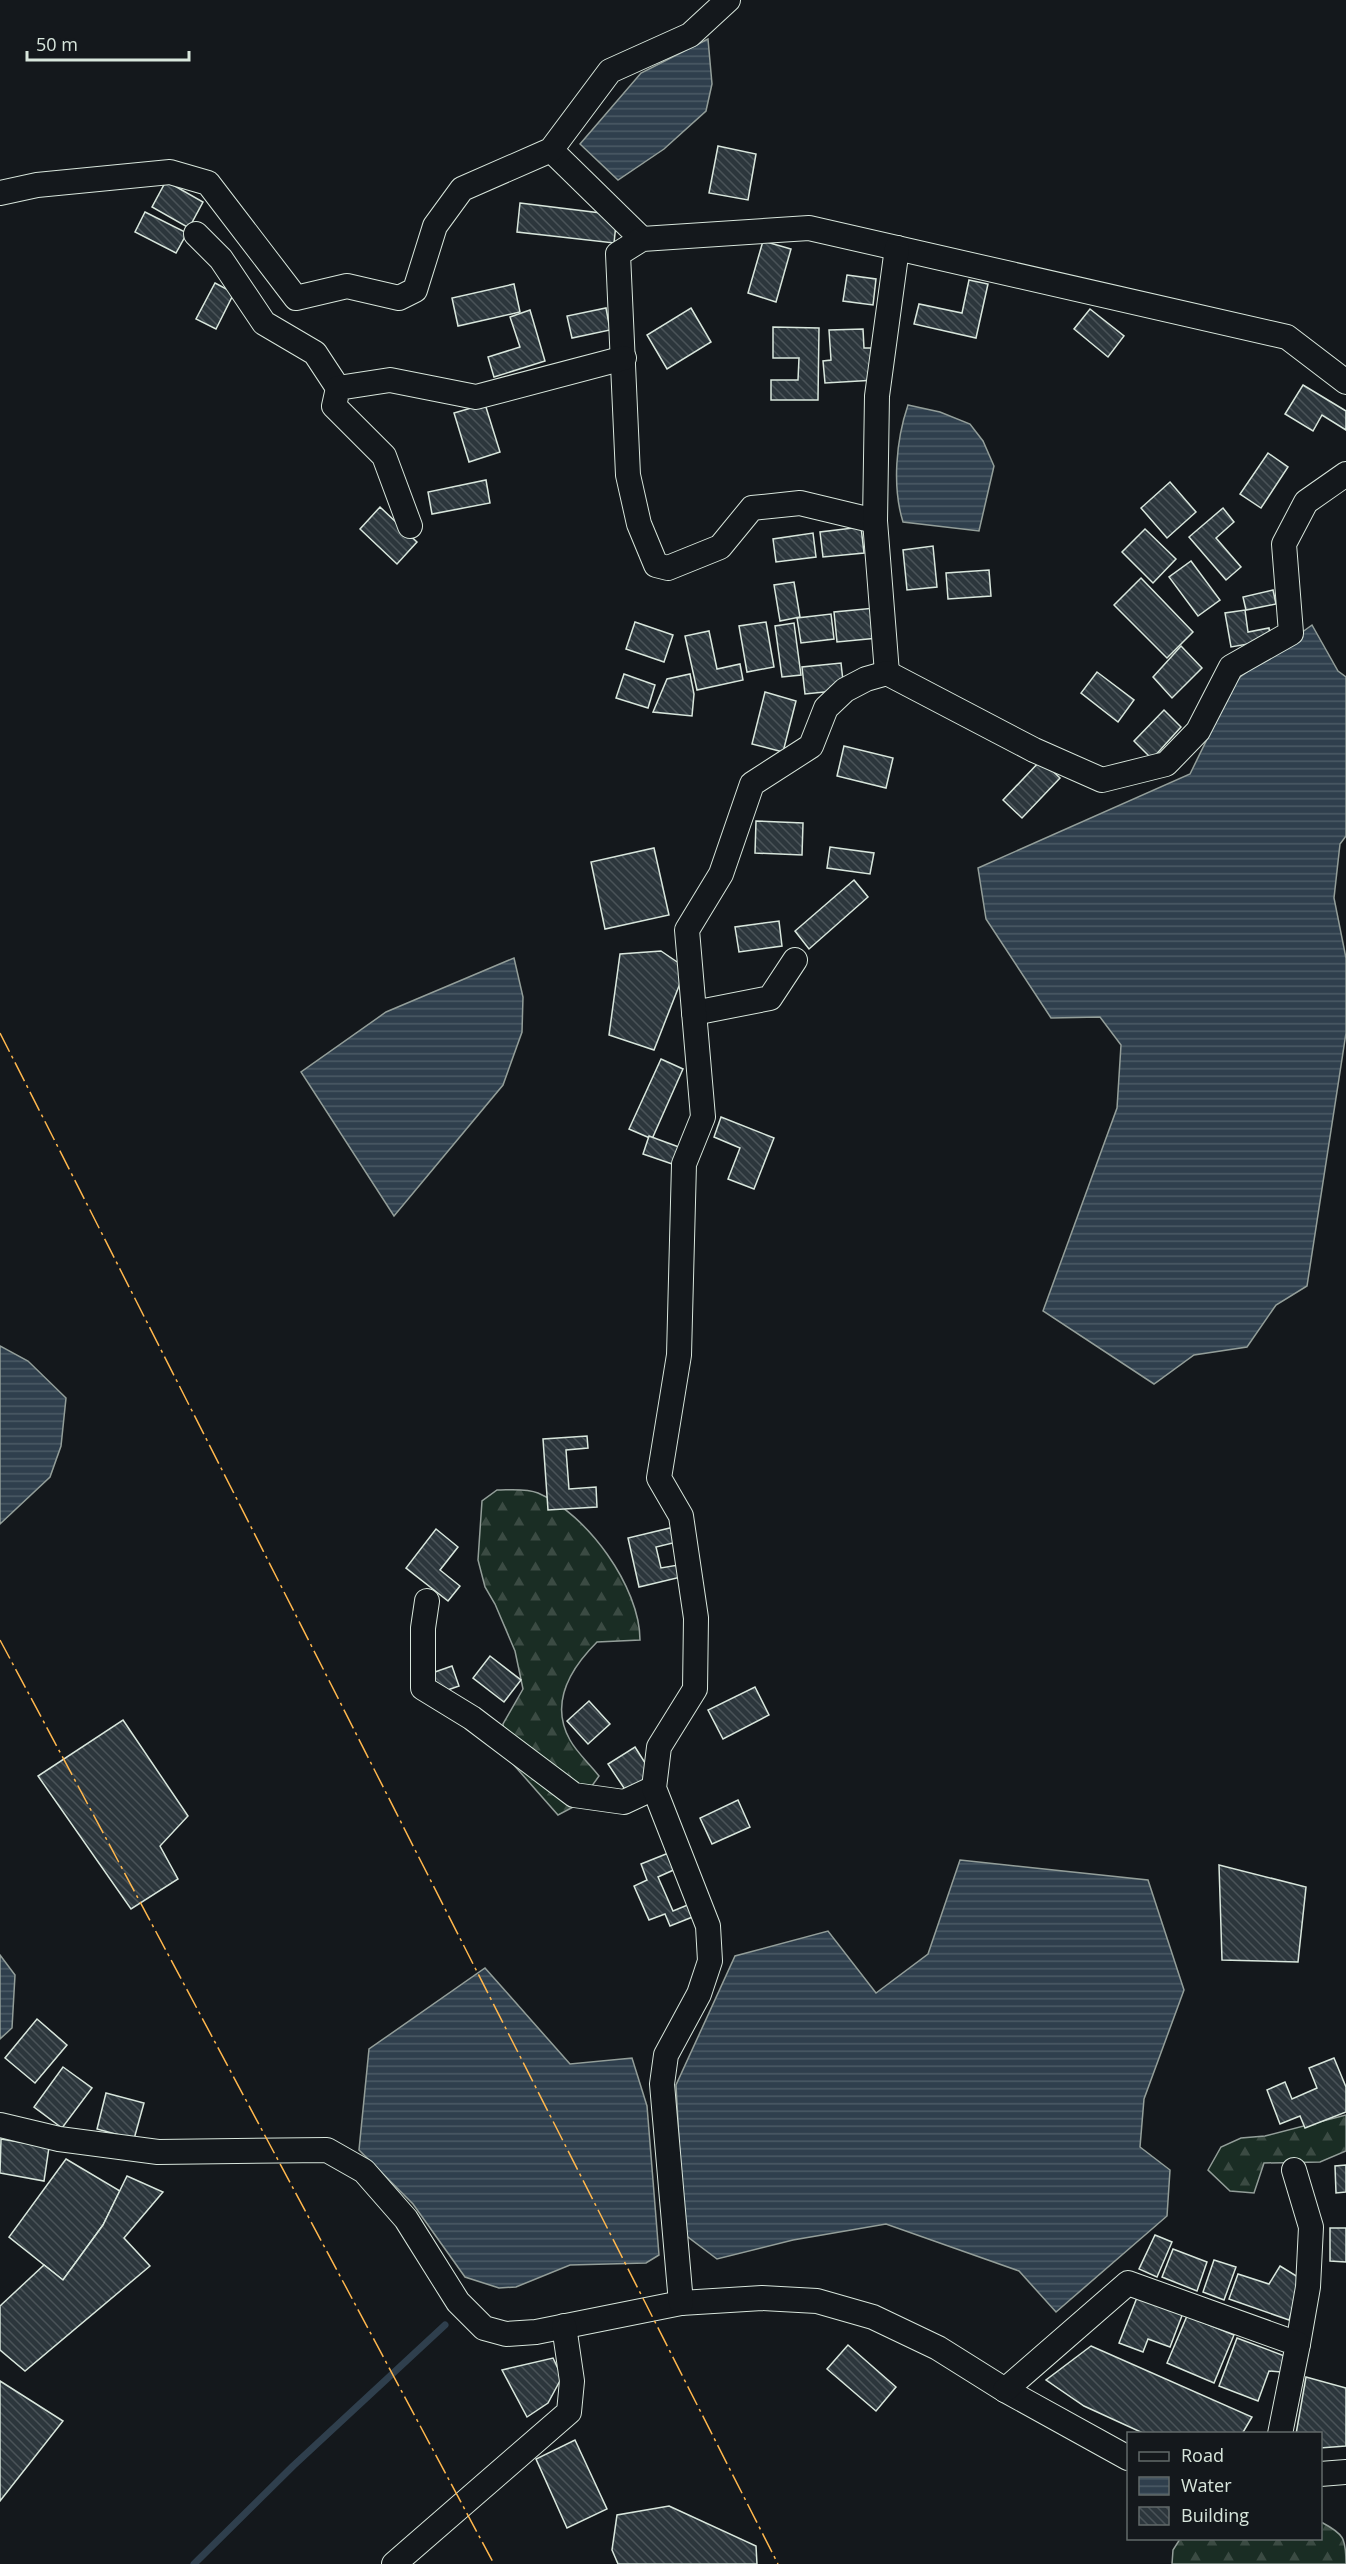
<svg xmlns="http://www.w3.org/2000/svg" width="1346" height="2564" viewBox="0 0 1346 2564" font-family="'Open Sans',sans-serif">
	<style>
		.forest { fill: url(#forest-firs); stroke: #939e99; stroke-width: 1.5 }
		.water { fill: url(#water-rules); stroke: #939e99; stroke-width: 1.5 }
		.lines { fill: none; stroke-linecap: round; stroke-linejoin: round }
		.stream { stroke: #2f3f4d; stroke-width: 7 }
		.building { fill: url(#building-back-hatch); stroke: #d8e6dc; stroke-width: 1.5 }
		.minor-casing { stroke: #d8e6dc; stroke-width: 26 }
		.minor { stroke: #14181c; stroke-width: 24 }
		.power { stroke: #ffb74d; stroke-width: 1.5; stroke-dasharray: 21 4.5 3 4.5; stroke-linecap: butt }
	</style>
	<defs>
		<pattern id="forest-firs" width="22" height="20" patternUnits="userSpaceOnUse" patternTransform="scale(1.5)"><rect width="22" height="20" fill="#1a2d24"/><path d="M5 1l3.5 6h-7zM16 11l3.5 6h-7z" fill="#3b4b43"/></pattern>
		<pattern id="water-rules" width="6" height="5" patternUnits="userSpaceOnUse" patternTransform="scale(1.5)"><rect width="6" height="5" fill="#2f3f4d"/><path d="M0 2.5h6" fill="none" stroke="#4c5b66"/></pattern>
		<pattern id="building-back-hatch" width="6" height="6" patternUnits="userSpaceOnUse" patternTransform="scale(1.5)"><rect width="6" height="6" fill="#2c363c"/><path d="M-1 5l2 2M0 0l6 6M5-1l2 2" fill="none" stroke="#4a5358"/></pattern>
	</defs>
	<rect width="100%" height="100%" fill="#14181c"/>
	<g class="forest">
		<path d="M497,1490C510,1490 526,1488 538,1493C587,1514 640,1587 640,1640L597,1642C570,1669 549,1703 570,1740C577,1753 590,1764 599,1776L579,1804L558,1815L505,1755L503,1724L523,1689L515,1651L495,1604L485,1587L478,1560L482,1501Z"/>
		<path d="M1346,2115V2151L1320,2162L1264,2163L1254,2193L1230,2191L1208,2170L1221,2147L1241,2138L1265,2136Z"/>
		<path d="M1321,2522C1344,2534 1346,2538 1346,2564H1172L1173,2550L1180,2539L1320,2538Z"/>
	</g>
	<g class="water">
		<path d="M708,39L712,84L706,111L664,149L618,180L580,144L641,73Z"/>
		<path d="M908,405L940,412L970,424L983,441L994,466L979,531L903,522C892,487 896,440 908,405Z"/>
		<path d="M1312,625L1338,671L1346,677V836L1340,844L1334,898L1346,958V1033L1307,1286L1276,1305L1247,1347L1194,1355L1154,1384L1043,1311L1117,1108L1121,1045L1100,1017L1051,1018L986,919L978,868L1190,774L1236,680Z"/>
		<path d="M514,958L523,997L522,1032L503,1085L394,1216L301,1072L386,1012Z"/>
		<path d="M0,1346L28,1361L66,1398L61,1446L50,1477L0,1524Z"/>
		<path d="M960,1860L1148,1880L1184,1990L1144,2099L1140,2147L1170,2170L1167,2216L1056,2312L1019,2271L886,2224L793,2240L717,2259L684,2234L676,2085L735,1956L828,1931L876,1993L928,1954Z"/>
		<path d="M0,1955L15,1975L12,2028L0,2039Z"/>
		<path d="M485,1968L570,2064L632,2058L647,2106L659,2255L646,2263L570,2265L516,2287L499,2288L465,2277L413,2204L359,2150L369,2049Z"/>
	</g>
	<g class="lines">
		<path class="stream" d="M194,2564L293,2466L445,2325"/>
	</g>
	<g class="building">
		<path d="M718,146L756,154L748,200L709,193Z"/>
		<path d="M166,181L203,202L189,228L152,207Z"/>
		<path d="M520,203L617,215L614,243L517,232Z"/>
		<path d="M145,212L187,233L176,253L135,232Z"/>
		<path d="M763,241L791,249L776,302L748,293Z"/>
		<path d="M847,275L876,279L873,305L843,301Z"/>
		<path d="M969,280L988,284L976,338L914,324L919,304L962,313Z"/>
		<path d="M215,283L234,293L216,329L196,319Z"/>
		<path d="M514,284L520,312L458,326L452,298Z"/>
		<path d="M606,308L610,330L572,338L567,316Z"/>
		<path d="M691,308L711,342L667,369L647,335Z"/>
		<path d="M1090,309L1124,336L1108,357L1074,329Z"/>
		<path d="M530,310L545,361L494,377L488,357L520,347L510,317Z"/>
		<path d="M773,327L819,328L818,400H771V380H798L799,358H773Z"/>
		<path d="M863,329L864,348H874L876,380L825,383L823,361L831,360L829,330Z"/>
		<path d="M1303,385L1346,411V430L1322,415L1313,431L1285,414Z"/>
		<path d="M485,404L500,452L469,462L454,413Z"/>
		<path d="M1268,453L1288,467L1261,508L1240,494Z"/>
		<path d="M486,480L490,503L432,514L428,492Z"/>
		<path d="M1170,482L1196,512L1167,538L1141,508Z"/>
		<path d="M380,507L417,542L397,564L360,529Z"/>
		<path d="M1223,508L1234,522L1216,538L1241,567L1226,580L1189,537Z"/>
		<path d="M861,527L864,553L823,557L820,532Z"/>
		<path d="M1145,529L1176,559L1153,583L1122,552Z"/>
		<path d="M813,533L816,557L776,562L773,539Z"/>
		<path d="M933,546L937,587L907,590L903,550Z"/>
		<path d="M1191,561L1220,600L1198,616L1169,577Z"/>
		<path d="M989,570L991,596L948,599L946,573Z"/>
		<path d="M1141,578L1193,632L1167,658L1114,605Z"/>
		<path d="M794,582L800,617L780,621L774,585Z"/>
		<path d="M1273,590L1276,604L1246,610L1243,597Z"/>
		<path d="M875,608L878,638L837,642L834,612Z"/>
		<path d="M1245,610L1248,632L1269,628L1271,640L1231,647L1225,613Z"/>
		<path d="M831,614L834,639L801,643L797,618Z"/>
		<path d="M635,622L673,635L664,662L626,649Z"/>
		<path d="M766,622L774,667L747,672L739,626Z"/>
		<path d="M794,623L801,675L782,677L775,626Z"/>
		<path d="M709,631L717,669L740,664L743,680L697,690L685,636Z"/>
		<path d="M1181,646L1202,668L1172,698L1153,677Z"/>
		<path d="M841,663L844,690L805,694L802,667Z"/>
		<path d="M1097,672L1134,700L1118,722L1081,693Z"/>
		<path d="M624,674L655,685L648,708L616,698Z"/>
		<path d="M690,674L694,694L692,716L653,712L667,679Z"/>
		<path d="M765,692L796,701L783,752L752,744Z"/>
		<path d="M1164,710L1181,727L1152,759L1134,741Z"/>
		<path d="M844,746L893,758L886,788L837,776Z"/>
		<path d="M1041,760L1060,778L1022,818L1003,800Z"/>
		<path d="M756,821L803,823L802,855L755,853Z"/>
		<path d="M830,847L874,853L870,874L827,868Z"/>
		<path d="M654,848L669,915L605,929L591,862Z"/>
		<path d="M854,880L868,897L809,949L795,931Z"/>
		<path d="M779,921L782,946L739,952L735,927Z"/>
		<path d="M661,951L686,968L654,1050L609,1035L620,954Z"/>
		<path d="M661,1059L683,1069L652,1139L629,1129Z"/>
		<path d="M721,1117L774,1138L754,1189L728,1179L740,1148L714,1137Z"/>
		<path d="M649,1136L687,1150L681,1167L643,1154Z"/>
		<path d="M587,1436L588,1448L566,1450L569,1489L596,1487L597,1507L548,1510L543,1439Z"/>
		<path d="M674,1527L677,1542L656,1547L661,1568L678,1565L681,1577L639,1587L628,1538Z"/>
		<path d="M436,1529L458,1547L440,1570L460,1586L448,1601L406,1568Z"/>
		<path d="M490,1656L521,1680L504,1702L473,1678Z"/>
		<path d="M452,1666L459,1686L439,1693L432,1673Z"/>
		<path d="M755,1687L769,1715L723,1739L708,1710Z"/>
		<path d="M589,1701L610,1724L588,1744L567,1721Z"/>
		<path d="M123,1720L188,1816L160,1846L178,1879L131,1909L38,1776Z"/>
		<path d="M635,1747L654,1777L628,1794L608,1764Z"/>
		<path d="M738,1800L750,1827L712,1844L700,1818Z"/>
		<path d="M671,1852L678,1868L658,1877L673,1911L690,1904L695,1916L670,1926L665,1914L649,1920L634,1886L647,1880L641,1864Z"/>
		<path d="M1219,1865L1306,1887L1298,1962L1222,1960Z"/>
		<path d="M37,2019L67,2045L35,2083L5,2058Z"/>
		<path d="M1334,2058L1346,2087V2112L1305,2128L1300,2116L1280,2124L1267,2090L1285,2082L1292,2099L1317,2088L1309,2068Z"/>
		<path d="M63,2067L92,2088L62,2128L34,2107Z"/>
		<path d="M106,2093L144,2103L134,2139L97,2129Z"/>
		<path d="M1,2139L49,2147L44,2181L0,2173Z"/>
		<path d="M66,2159L120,2191L103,2225L63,2280L9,2237Z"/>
		<path d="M1346,2165V2192L1336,2193L1335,2166Z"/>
		<path d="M127,2176L163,2192L124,2238L150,2266L25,2371L0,2350V2306L44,2265L63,2280L103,2225Z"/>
		<path d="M1330,2228H1346V2262L1330,2261Z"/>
		<path d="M1155,2235L1172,2242L1157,2277L1139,2269Z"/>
		<path d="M1173,2249L1207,2262L1197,2291L1162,2277Z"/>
		<path d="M1214,2260L1236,2267L1224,2300L1203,2292Z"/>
		<path d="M1280,2266L1303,2280L1289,2320L1229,2299L1238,2274L1269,2284Z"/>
		<path d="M1138,2295L1183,2313L1170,2347L1148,2339L1143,2352L1119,2343Z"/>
		<path d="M1187,2316L1234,2335L1214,2383L1167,2363Z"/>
		<path d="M1237,2338L1287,2357L1281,2372L1269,2371L1258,2401L1219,2386Z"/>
		<path d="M848,2345L896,2387L876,2411L827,2369Z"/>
		<path d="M1091,2346L1252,2417L1242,2434H1145L1084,2406L1046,2380Z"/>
		<path d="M553,2358L562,2377L548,2403L527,2417L502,2370Z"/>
		<path d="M1306,2377L1346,2388V2446L1320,2448V2434H1296Z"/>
		<path d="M0,2381L63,2421L0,2501Z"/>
		<path d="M575,2440L607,2509L567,2528L536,2459Z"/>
		<path d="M669,2506L756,2546L757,2564H618L612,2550L617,2515Z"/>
	</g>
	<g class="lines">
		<defs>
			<g id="minor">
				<path d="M551,150L642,239"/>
				<path d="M0,193L37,185L170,172L208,183L296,298L347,286L399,298L415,290L435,226L462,189L551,150L610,71L690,35L728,0"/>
				<path d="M196,234L221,259L264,323L315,353L338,388"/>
				<path d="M875,521L800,503L752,508L720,547L668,568L656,565L639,524L628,475L618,254L642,239L809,228L1287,337L1346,382"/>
				<path d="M410,526L384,456L334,406L338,388L390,380L476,397L624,358"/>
				<path d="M887,673L875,521L877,396L897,248"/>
				<path d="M694,1013L770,998L795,960"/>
				<path d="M427,1601L423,1628V1688L472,1718L574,1795L624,1802L654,1788"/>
				<path d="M0,2125L59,2139L158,2152L327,2150L364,2171L406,2219L458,2302L484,2328L506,2334L536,2332L681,2303L762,2298L817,2301L873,2317L938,2348L1005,2390L1128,2458"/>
				<path d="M1294,2170L1311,2227L1308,2287L1298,2344"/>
				<path d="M681,2303L662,2084L666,2055L699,1994L710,1961L708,1926L654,1788L659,1747L695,1689L696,1618L681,1516L659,1478L679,1355L684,1164L703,1117L687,930L721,874L752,784L811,746L826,708L845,690L866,679L887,673L1034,750L1102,780L1166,764L1198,731L1231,667L1291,633L1284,544L1306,502L1346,474"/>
				<path d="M1005,2390L1128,2283L1298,2344L1280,2434"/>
				<path d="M1320,2474L1346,2472"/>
				<path d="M394,2564L569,2412L572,2381L564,2326"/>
			</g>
		</defs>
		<use href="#minor" class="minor-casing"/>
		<use href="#minor" class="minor"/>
		<g class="power">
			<path d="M0,1033L778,2564"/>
			<path d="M0,1640L494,2564"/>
		</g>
	</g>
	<rect x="1127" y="2432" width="195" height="108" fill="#14181c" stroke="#626a69" stroke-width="1.5"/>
	<rect x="1139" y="2452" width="30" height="9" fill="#14181c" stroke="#626a69" stroke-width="1.5"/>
	<text x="1181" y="2462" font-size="18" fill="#d8e6dc">Road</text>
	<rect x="1139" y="2477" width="30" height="18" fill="url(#water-rules)" stroke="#626a69" stroke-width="1.5"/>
	<text x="1181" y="2492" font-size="18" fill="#d8e6dc">Water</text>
	<rect x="1139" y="2507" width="30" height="18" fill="url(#building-back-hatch)" stroke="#626a69" stroke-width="1.5"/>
	<text x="1181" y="2522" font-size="18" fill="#d8e6dc">Building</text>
	<path d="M27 51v9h162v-9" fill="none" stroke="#d8e6dc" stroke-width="3"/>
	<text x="36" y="51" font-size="18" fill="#d8e6dc" stroke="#14181c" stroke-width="4.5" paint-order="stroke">50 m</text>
</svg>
